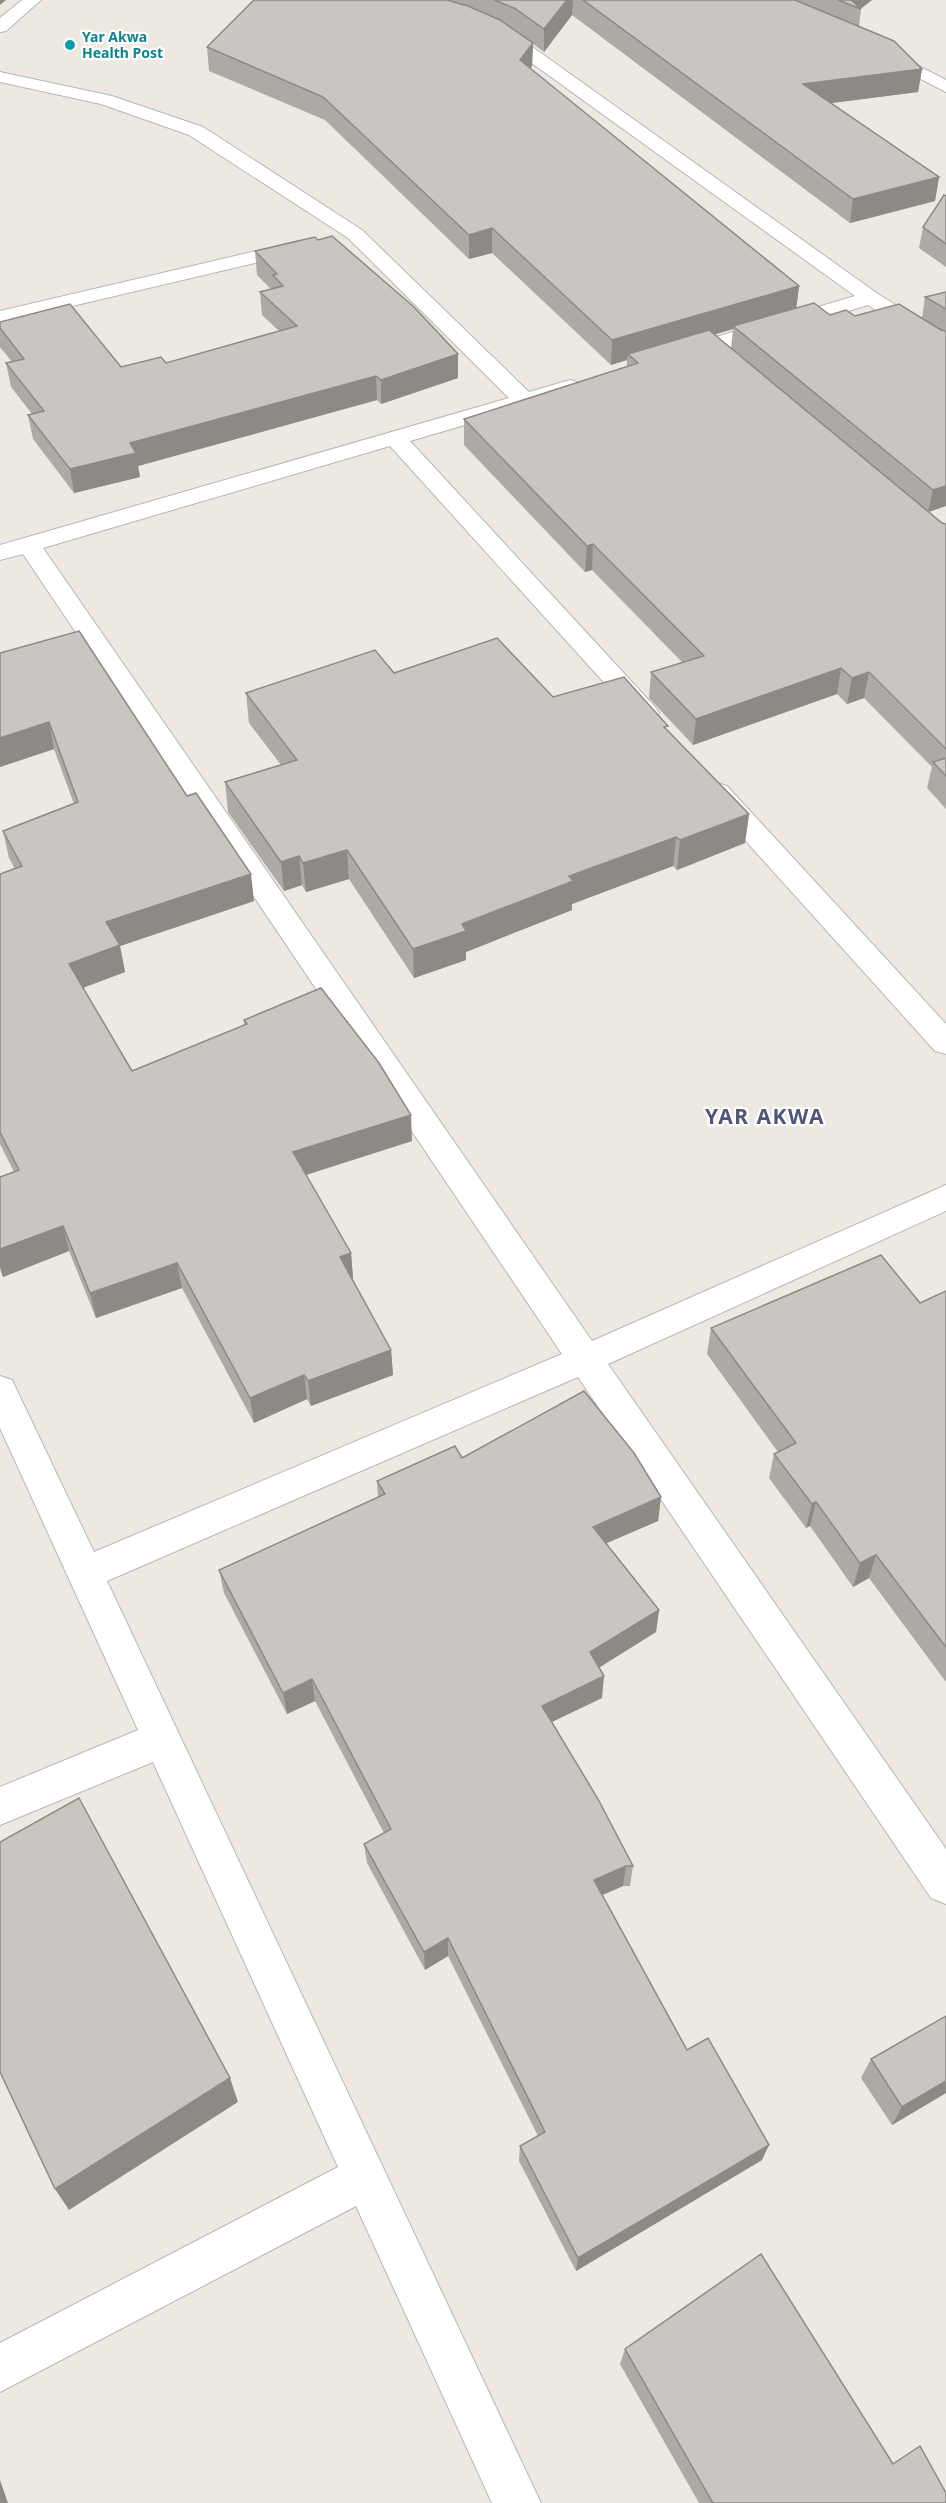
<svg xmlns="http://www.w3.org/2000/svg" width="946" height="2503" viewBox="0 0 946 2503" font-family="'Noto Sans',sans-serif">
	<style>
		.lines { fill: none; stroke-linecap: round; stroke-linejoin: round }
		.minor-casing { stroke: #b4b6bf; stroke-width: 2 }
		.minor { fill: #fff; fill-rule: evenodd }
		.wall { fill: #ada9a5; fill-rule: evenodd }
		.shaded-wall { fill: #8d8a86 }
		.building { fill: #c9c5c0; stroke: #8d8a86; stroke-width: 1.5 }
		.culture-dot { fill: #0f9aa8; stroke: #fff; stroke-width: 2 }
		.labels { text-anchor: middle; stroke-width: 4.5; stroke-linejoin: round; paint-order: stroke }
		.far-culture-label { font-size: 14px; font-weight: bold; fill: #0d838f; stroke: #fff; text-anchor: start }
		.district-label { font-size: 21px; font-weight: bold; letter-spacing: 1.5px; fill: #515579; stroke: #fff }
	</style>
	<rect width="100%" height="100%" fill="#ede9e1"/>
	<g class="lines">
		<defs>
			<g id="minor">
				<path d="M22,0H41L6,31L0,32V18Z"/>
				<path d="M496,27L513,33L878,294L946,336V351L938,350L868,305L688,360H672L669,355L672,350L855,296L501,41L487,32Z"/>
				<path d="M882,47L946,80V92L876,56L873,52L876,48Z"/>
				<path d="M0,72L112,96L203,127L362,230L529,392L570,380L578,382L581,387L578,392L410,441L655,707L659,713L655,719L646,721L637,719L390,446L43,548L592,1341L946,1185V1211L608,1364L946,1849V1904L931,1898L578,1377L107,1581L541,2503H492L356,2206L0,2392V2343L338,2167L153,1762L0,1825V1787L138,1730L0,1428V1376L12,1380L94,1552L562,1354L23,554L0,560V545L509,398L348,238L189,135L101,104L0,82Z"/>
				<path d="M299,241L306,243L309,247L306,251L0,323V311Z"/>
				<path d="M717,783L727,786L946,1024V1054L935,1051L707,798L703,792L707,786Z"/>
			</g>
		</defs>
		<use href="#minor" class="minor-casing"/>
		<use href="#minor" class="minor"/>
	</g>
	<g class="wall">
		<path d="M254,0H872L861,9L859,26L922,69L918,92L832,103L939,177L935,201L850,223L572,15L544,52L533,44L532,66L531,69L799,286L796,308L830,315L922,318L925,297L946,292V506L929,512L942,523L946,524V809L927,788L932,767L864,698L847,704L837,694L693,745L649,698L651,672L682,662L592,570L585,572L464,445V419L627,367V360L611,365L492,253L469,259L325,120L209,71L207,47ZM733,329L731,348L714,335Z"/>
		<path d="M946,196V267L919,248L923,227Z"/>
		<path d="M255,251L458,378L381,404L377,400L138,466L140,477L74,493L33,439L28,415L32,414L11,387L6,363L12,362L0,347V322L121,367L166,363L279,331L262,315L260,292L271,289L257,275Z"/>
		<path d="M0,653L254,901L120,946L125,972L83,988L132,1071L244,1025V1020L412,1141L306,1175L351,1253L353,1278L352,1279L391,1350L393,1375L311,1406L307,1399L254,1423L182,1288L96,1318L69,1251L3,1277L0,1269V1177L14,1172L0,1144V874L15,869L9,858L3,831L74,804L54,749L0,767Z"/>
		<path d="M394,673L553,697L668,730L749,814L745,843L677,870L673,866L572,904V910L466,952V960L414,978L349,879L306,892L302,885L284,891L228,812L225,782L281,765L249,723L246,693Z"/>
		<path d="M946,1291V1682L869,1578L853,1587L810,1526L806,1528L769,1478L774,1454L778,1452L707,1354L711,1328L920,1303Z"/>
		<path d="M462,1458L661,1497L658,1521L606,1543L659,1610L656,1632L599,1668L602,1698L552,1722L633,1866L630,1886H623L602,1895L687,2050L762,2160L576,2271L519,2161L520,2146L538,2136L448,1956L425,1970L367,1863L364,1844L384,1833L315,1701L287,1714L224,1593L219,1570L378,1497L377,1481Z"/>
		<path d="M946,2016V2093L892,2125L861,2078L871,2059Z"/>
		<path d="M625,2349L893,2464L946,2503H699L620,2364Z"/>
	</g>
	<g class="shaded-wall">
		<path d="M0,0H6L0,5Z"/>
		<path d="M567,0H573L572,15L544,52V29Z"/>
		<path d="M849,0H872L860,9Z"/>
		<path d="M533,43L532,66L519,83L520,60Z"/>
		<path d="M922,69L918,92L800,107L803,84Z"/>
		<path d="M939,177L935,201L850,223L853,199Z"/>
		<path d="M492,228V253L469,259V235Z"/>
		<path d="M799,286L796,311L733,326V329L633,358L628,354L627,360L611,365L612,340Z"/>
		<path d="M458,354V378L381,404V380Z"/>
		<path d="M376,376L377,400L138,466L140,477L74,493L70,469L130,443Z"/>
		<path d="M946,486V506L928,512L933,490Z"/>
		<path d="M593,544L592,570L585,572L587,546Z"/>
		<path d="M841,668L837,694L693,745L696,719Z"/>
		<path d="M869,672L864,698L847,704L852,678Z"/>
		<path d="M49,722L54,749L0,767V738Z"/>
		<path d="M749,814L745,843L677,870L680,840Z"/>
		<path d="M676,837L673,866L572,904V910L466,952V960L414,978L413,949L462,924L569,876Z"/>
		<path d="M347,850L349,879L306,892L303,863Z"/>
		<path d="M299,856L302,885L284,891L281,862Z"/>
		<path d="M251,874L254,901L120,946L125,972L74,991L69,964L106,922Z"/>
		<path d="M411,1115L412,1141L296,1178L293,1152Z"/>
		<path d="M63,1226L69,1251L3,1277L0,1266V1249Z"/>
		<path d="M351,1253L353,1278L343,1282L340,1257Z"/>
		<path d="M177,1263L182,1288L96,1318L90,1293Z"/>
		<path d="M391,1350L393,1375L311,1406L308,1381Z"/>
		<path d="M304,1375L307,1399L254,1423L250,1398Z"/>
		<path d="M661,1497L658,1521L591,1550L593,1527Z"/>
		<path d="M816,1502L810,1526L806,1528L812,1504Z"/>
		<path d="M876,1555L869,1578L853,1587L860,1563Z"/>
		<path d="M659,1610L656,1632L588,1674L590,1652Z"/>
		<path d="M604,1676L602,1698L541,1727L542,1706Z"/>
		<path d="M312,1679L315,1701L287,1714L283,1693Z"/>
		<path d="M626,1866L623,1886L591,1900L594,1880Z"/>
		<path d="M448,1938V1956L425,1970L424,1952Z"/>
		<path d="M230,2078L238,2102L69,2210L55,2189Z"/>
		<path d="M946,2081V2093L892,2125L902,2107Z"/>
		<path d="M769,2145L762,2160L576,2271L578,2258Z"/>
		<path d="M0,2480L8,2503H0Z"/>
	</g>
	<g class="building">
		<path d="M254,0H447L468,6L500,20L533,43L520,60L799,286L612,340L492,228L469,235L323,97L207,47Z"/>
		<path d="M494,0H567L544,29L514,8Z"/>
		<path d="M583,0H795L894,41L922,69L803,84L939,177L853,199Z"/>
		<path d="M838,0H851L861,9Z"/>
		<path d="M944,195L946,196V244L923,227Z"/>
		<path d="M332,236L414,307L458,354L381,380L376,376L130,443L136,453L70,469L28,415L44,411L6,363L24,359L0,328V322L70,304L121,367L161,357L166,363L297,326L260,292L283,286L273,275L277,274L255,251L315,237L318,240Z"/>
		<path d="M946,292V309L925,297Z"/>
		<path d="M814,303L830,315L846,310L855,316L899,304L941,330L946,331V486L933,490L733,326Z"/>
		<path d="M709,330L942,523L946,524V749L869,672L852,678L841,668L696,719L651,672L704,656L593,544L587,546L464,419L638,363L628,354Z"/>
		<path d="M79,631L187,796L196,793L251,874L106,922L120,945L69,964L132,1071L247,1024L244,1020L321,988L379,1063L411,1115L293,1152L351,1253L340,1257L391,1350L308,1381L304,1375L250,1398L177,1263L90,1293L63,1226L0,1249V1177L19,1170L0,1132V874L22,866L3,831L78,802L49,722L0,738V653Z"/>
		<path d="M497,638L553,697L624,677L668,726L664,727L749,814L680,840L676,837L569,876L573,881L462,924L466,931L413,949L347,850L303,863L299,856L281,862L225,782L297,760L246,693L375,650L394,673Z"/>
		<path d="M946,758V776L933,762Z"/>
		<path d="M881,1255L920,1303L946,1291V1647L876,1555L860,1563L816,1502L812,1504L774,1454L796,1443L711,1328Z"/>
		<path d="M584,1391L634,1453L661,1497L593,1527L659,1610L590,1652L604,1676L542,1706L598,1799L633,1866H626L594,1880L687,2050L708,2038L769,2145L578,2258L520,2146L545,2132L448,1938L424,1952L364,1844L391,1829L312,1679L283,1693L219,1570L385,1494L377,1481L455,1446L462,1458Z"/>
		<path d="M79,1798L230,2078L55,2189L0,2072V1842Z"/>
		<path d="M946,2016V2081L902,2107L871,2059Z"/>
		<path d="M761,2254L893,2464L920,2446L946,2493V2503H713L625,2349Z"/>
	</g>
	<circle class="culture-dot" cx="70" cy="45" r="6"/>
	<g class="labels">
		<g class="far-culture-label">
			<text x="82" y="42">Yar Akwa<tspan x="82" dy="16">Health Post</tspan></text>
		</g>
		<g class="district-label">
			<text x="765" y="1124">YAR AKWA</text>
		</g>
	</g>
</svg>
